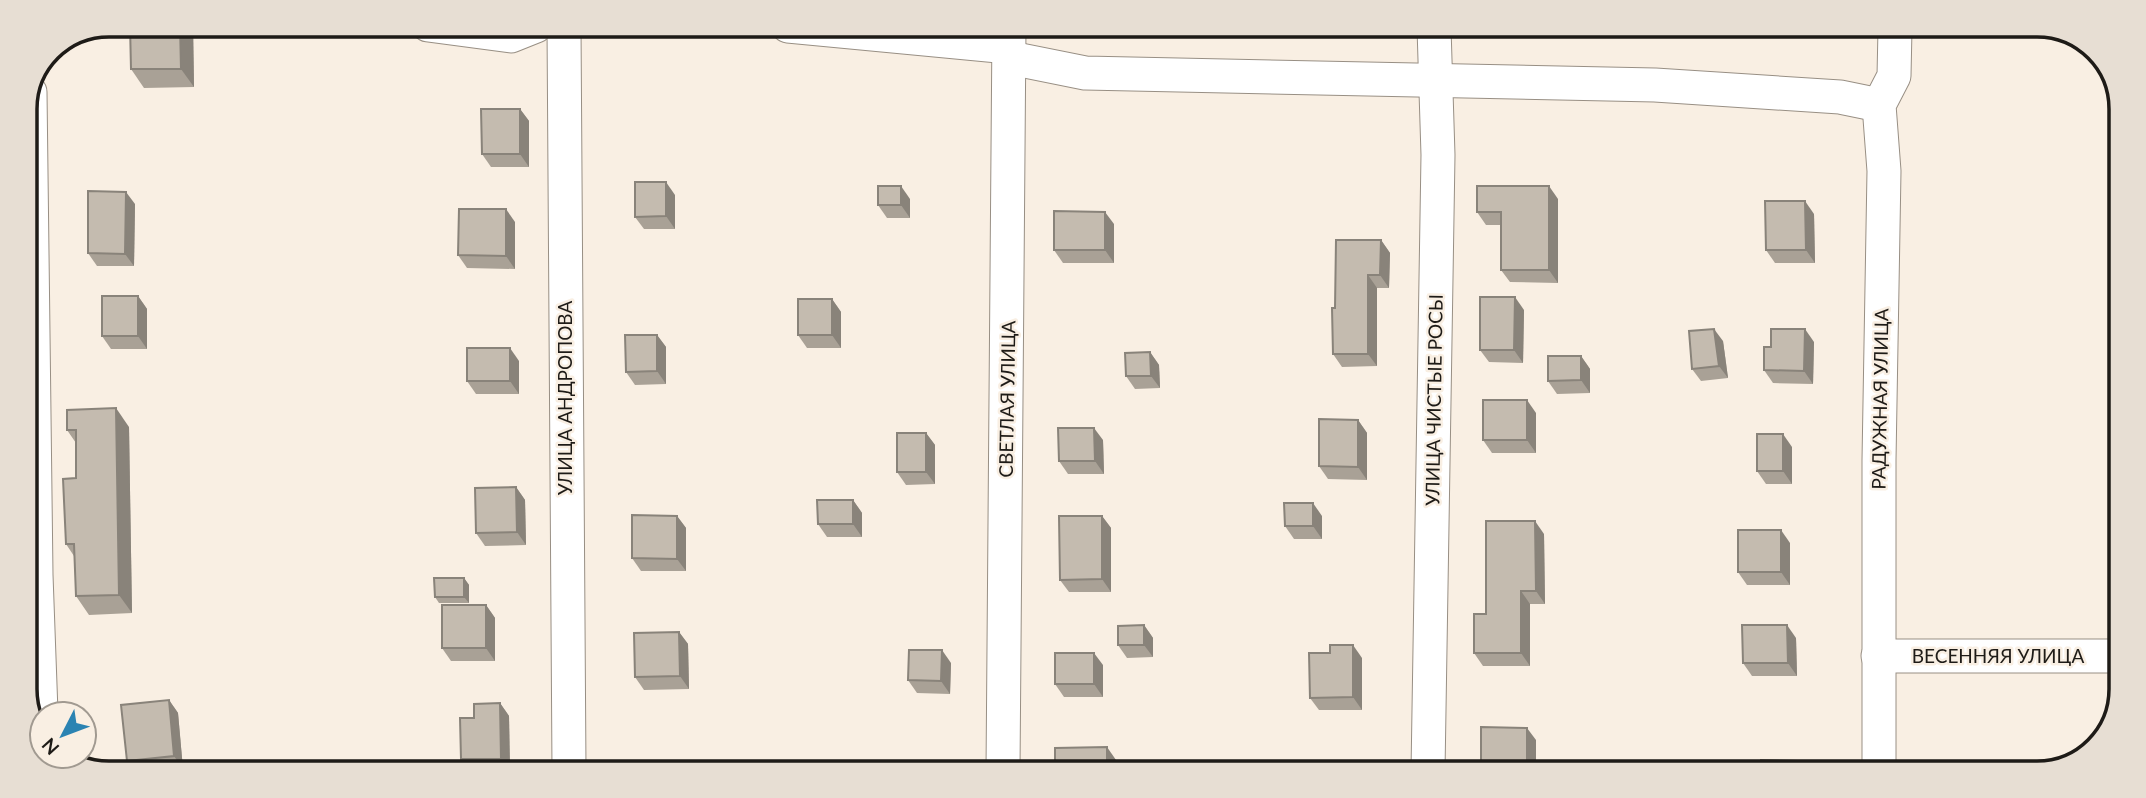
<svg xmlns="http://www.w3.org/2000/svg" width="2146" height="798" viewBox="0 0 2146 798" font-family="Lato,sans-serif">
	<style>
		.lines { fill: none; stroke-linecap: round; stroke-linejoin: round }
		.minor-casing { stroke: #988f84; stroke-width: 35 }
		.minor { stroke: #fff; stroke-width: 33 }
		.wall { fill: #a9a196 }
		.shaded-wall { fill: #89837a }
		.building { fill: #c4bbaf; stroke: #89837a; stroke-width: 2 }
		.labels { text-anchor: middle; stroke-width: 5; stroke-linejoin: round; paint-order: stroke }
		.street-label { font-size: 19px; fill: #1e1b17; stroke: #f9efe3 }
		.rim { fill: none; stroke: #1e1b17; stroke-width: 3.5 }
	</style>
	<rect width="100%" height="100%" fill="#f9efe3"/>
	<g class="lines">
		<defs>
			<g id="minor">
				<path d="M428,25L511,36L536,26"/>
				<path d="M564,26L569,770"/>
				<path d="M788,26L1009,47"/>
				<path d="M1010,58L1085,73L1655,85L1840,97L1879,105"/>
				<path d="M30,92L36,575L42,740"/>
				<path d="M1878,656H2117"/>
				<path d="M1003,771L1009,27"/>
				<path d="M1428,772L1438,155L1434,28"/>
				<path d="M1879,773V460L1884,171L1879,105L1894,76L1895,29"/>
			</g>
		</defs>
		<use href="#minor" class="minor-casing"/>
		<use href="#minor" class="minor"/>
	</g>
	<g class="wall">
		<path d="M193,25L194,87L144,88L131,69Z"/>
		<path d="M520,109L529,121V167H491L482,154Z"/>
		<path d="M675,195V229H644L635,217Z"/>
		<path d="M910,199V218H887L878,205Z"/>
		<path d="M1558,199V283L1510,282L1501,270V225H1486L1477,212Z"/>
		<path d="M135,204L134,266H97L88,253Z"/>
		<path d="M1814,214L1815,263H1775L1766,250Z"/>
		<path d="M515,222V269L467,268L458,255Z"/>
		<path d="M1114,224V263H1063L1054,250Z"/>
		<path d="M1381,240L1390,253L1389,288H1377V366L1342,367L1333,354Z"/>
		<path d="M138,296L147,309V349H111L102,336Z"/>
		<path d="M832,299L841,312V348H807L798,335Z"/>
		<path d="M1524,310L1523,363L1489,362L1480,350Z"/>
		<path d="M657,335L666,347V384L635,385L626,372Z"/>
		<path d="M1723,341L1728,378L1701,381L1692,369Z"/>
		<path d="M1814,342L1813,384L1773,383L1764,370L1771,347Z"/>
		<path d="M1150,352L1159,365L1160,388L1135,389L1126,376Z"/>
		<path d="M1581,356L1590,369V393L1557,394L1548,381Z"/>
		<path d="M519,361V394H476L467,381Z"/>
		<path d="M1536,413V453H1492L1483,440Z"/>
		<path d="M1358,420L1367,433V480L1328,479L1319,466Z"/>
		<path d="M129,427L132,613L89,615L76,596L74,556L66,544L76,478V443L67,430Z"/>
		<path d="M926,433L935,445V484L906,485L897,472Z"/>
		<path d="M1103,440L1104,474H1068L1059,461Z"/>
		<path d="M1792,447V484H1766L1757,471Z"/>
		<path d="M516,487L525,500L526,545L485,546L476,533Z"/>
		<path d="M853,500L862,513V537H827L818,524Z"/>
		<path d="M677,516L686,528V571H641L632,558Z"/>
		<path d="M1102,516L1111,528V592H1069L1060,580Z"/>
		<path d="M1322,516V539H1294L1285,526Z"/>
		<path d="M1544,534L1545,604H1530V666H1483L1474,653L1486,614Z"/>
		<path d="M1790,543V585H1747L1738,572Z"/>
		<path d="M464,578L469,585V603H439L435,597Z"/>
		<path d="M486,605L495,618V661H451L442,648Z"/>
		<path d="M1144,625L1153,638V657L1127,658L1118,645Z"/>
		<path d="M679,632L688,644L689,689L644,690L635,677Z"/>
		<path d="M1796,638L1797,676H1752L1743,663Z"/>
		<path d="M1362,658V710H1319L1310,698Z"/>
		<path d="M951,663L950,694L917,693L908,680Z"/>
		<path d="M1103,665V697H1064L1055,684Z"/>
		<path d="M169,700L178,713L183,769H132L127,761Z"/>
		<path d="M500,703L509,716L510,770H468L461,759L474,718Z"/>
	</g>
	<g class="shaded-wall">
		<path d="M180,25H193L194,87L181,69Z"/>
		<path d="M520,109L529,121V167L520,154Z"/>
		<path d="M666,182L675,195V229L666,216Z"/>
		<path d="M901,186L910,199V218L901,205Z"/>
		<path d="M1549,186L1558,199V283L1549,270Z"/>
		<path d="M126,192L135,204L134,266L125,254Z"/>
		<path d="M1805,201L1814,214L1815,263L1806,250Z"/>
		<path d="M506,209L515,222V269L506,256Z"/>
		<path d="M1105,212L1114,224V263L1105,250Z"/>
		<path d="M1381,240L1390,253L1389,288L1380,275Z"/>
		<path d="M1368,275L1377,288V366L1368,354Z"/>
		<path d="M138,296L147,309V349L138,336Z"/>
		<path d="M1515,297L1524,310L1523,363L1514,350Z"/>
		<path d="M832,299L841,312V348L832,335Z"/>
		<path d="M1714,329L1723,341L1728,378L1719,366Z"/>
		<path d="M1805,329L1814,342L1813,384L1804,371Z"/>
		<path d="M657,335L666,347V384L657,371Z"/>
		<path d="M510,348L519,361V394L510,381Z"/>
		<path d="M1150,352L1159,365L1160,388L1151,376Z"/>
		<path d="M1581,356L1590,369V393L1581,380Z"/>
		<path d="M1527,400L1536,413V453L1527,440Z"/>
		<path d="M116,408L129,427L132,613L119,595Z"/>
		<path d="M1358,420L1367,433V480L1358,467Z"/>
		<path d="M1094,428L1103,440L1104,474L1095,461Z"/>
		<path d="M926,433L935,445V484L926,472Z"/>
		<path d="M1783,434L1792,447V484L1783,471Z"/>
		<path d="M516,487L525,500L526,545L517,532Z"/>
		<path d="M853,500L862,513V537L853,524Z"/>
		<path d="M1313,503L1322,516V539L1313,526Z"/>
		<path d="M677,516L686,528V571L677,559Z"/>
		<path d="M1102,516L1111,528V592L1102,579Z"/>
		<path d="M1535,521L1544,534L1545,604L1536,591Z"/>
		<path d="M1781,530L1790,543V585L1781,572Z"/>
		<path d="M464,578L469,585V603L464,597Z"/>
		<path d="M1521,591L1530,604V666L1521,653Z"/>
		<path d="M486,605L495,618V661L486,648Z"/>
		<path d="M1144,625L1153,638V657L1144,645Z"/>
		<path d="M1787,625L1796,638L1797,676L1788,663Z"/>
		<path d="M679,632L688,644L689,689L680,676Z"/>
		<path d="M1353,645L1362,658V710L1353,697Z"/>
		<path d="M942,650L951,663L950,694L941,681Z"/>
		<path d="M1094,653L1103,665V697L1094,684Z"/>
		<path d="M169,700L178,713L183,769L174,756Z"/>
		<path d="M500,703L509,716L510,770H509L501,759Z"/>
		<path d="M1527,728L1536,740V772H1527Z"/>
		<path d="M1107,747L1116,760V771H1107Z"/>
		<path d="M1797,761L1805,773H1797Z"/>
	</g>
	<g class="building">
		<path d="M130,25H180L181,69H131Z"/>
		<path d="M481,109H520V154H482Z"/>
		<path d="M635,182H666V216L635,217Z"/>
		<rect x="878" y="186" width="23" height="19"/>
		<path d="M1477,186H1549V270H1501V212H1477Z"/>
		<path d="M88,191L126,192L125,254L88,253Z"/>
		<path d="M1765,201H1805L1806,250H1766Z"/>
		<path d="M459,209H506V256L458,255Z"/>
		<path d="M1054,211L1105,212V250H1054Z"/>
		<path d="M1336,240H1381L1380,275H1368V354H1333L1332,308H1335Z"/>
		<rect x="102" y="296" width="36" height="40"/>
		<path d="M1480,297H1515L1514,350H1480Z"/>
		<rect x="798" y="299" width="34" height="36"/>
		<path d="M1714,329L1719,366L1692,369L1689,331Z"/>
		<path d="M1771,329H1805L1804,371L1764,370V347H1771Z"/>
		<path d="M625,335H657V371L626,372Z"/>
		<rect x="467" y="348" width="43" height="33"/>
		<path d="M1150,352L1151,376H1126L1125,353Z"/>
		<path d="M1548,356H1581V380L1548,381Z"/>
		<rect x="1483" y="400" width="44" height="40"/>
		<path d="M116,408L119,595L76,596L74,544H66L63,479L76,478V430H67V410Z"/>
		<path d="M1319,419L1358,420V467L1319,466Z"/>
		<path d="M1058,428H1094L1095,461H1059Z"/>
		<rect x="897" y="433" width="29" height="39"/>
		<rect x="1757" y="434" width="26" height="37"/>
		<path d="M516,487L517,532L476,533L475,488Z"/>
		<path d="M817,500H853V524H818Z"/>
		<path d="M1284,503H1313V526H1285Z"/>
		<path d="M632,515L677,516V559L632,558Z"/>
		<path d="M1059,516H1102V579L1060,580Z"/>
		<path d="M1486,521H1535L1536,591H1521V653H1474V614H1486Z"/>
		<rect x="1738" y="530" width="43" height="42"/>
		<path d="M434,578H464V597H435Z"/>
		<rect x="442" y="605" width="44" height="43"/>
		<path d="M1144,625V645H1118V626Z"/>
		<path d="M1742,625H1787L1788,663H1743Z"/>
		<path d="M679,632L680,676L635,677L634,633Z"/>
		<path d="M1330,645H1353V697L1310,698L1309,653H1330Z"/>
		<path d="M909,650H942L941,681L908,680Z"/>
		<rect x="1055" y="653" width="39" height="31"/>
		<path d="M169,700L174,756L127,761L121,705Z"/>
		<path d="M500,703L501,759H461L460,718H474V704Z"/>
		<path d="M1481,727L1527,728V772H1481Z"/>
		<path d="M1107,747V771H1055V748Z"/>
		<path d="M1761,760L1797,761V773H1761Z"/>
		<rect x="637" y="766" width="47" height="4"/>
	</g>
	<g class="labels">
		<g class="street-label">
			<text transform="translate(565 398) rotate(-90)" y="7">УЛИЦА АНДРОПОВА</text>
			<text transform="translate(1007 399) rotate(-89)" y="7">СВЕТЛАЯ УЛИЦА</text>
			<text transform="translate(1880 399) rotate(-89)" y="7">РАДУЖНАЯ УЛИЦА</text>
			<text transform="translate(1434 400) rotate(-89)" y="7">УЛИЦА ЧИСТЫЕ РОСЫ</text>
			<text x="1998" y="663">ВЕСЕННЯЯ УЛИЦА</text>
		</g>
	</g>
	<path d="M0 0H2146V798H0ZM109 37H2037A72 72 0 0 1 2109 109V689A72 72 0 0 1 2037 761H109A72 72 0 0 1 37 689V109A72 72 0 0 1 109 37Z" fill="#e7ded3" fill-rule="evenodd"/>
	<path class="rim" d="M109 37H2037A72 72 0 0 1 2109 109V689A72 72 0 0 1 2037 761H109A72 72 0 0 1 37 689V109A72 72 0 0 1 109 37Z"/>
	<g transform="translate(63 735) rotate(228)"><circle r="33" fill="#f9efe3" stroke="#a19a91" stroke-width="2"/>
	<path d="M0-5L12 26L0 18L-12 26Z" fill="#2b83b2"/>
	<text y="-10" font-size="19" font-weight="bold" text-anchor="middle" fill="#1e1b17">N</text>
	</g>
</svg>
